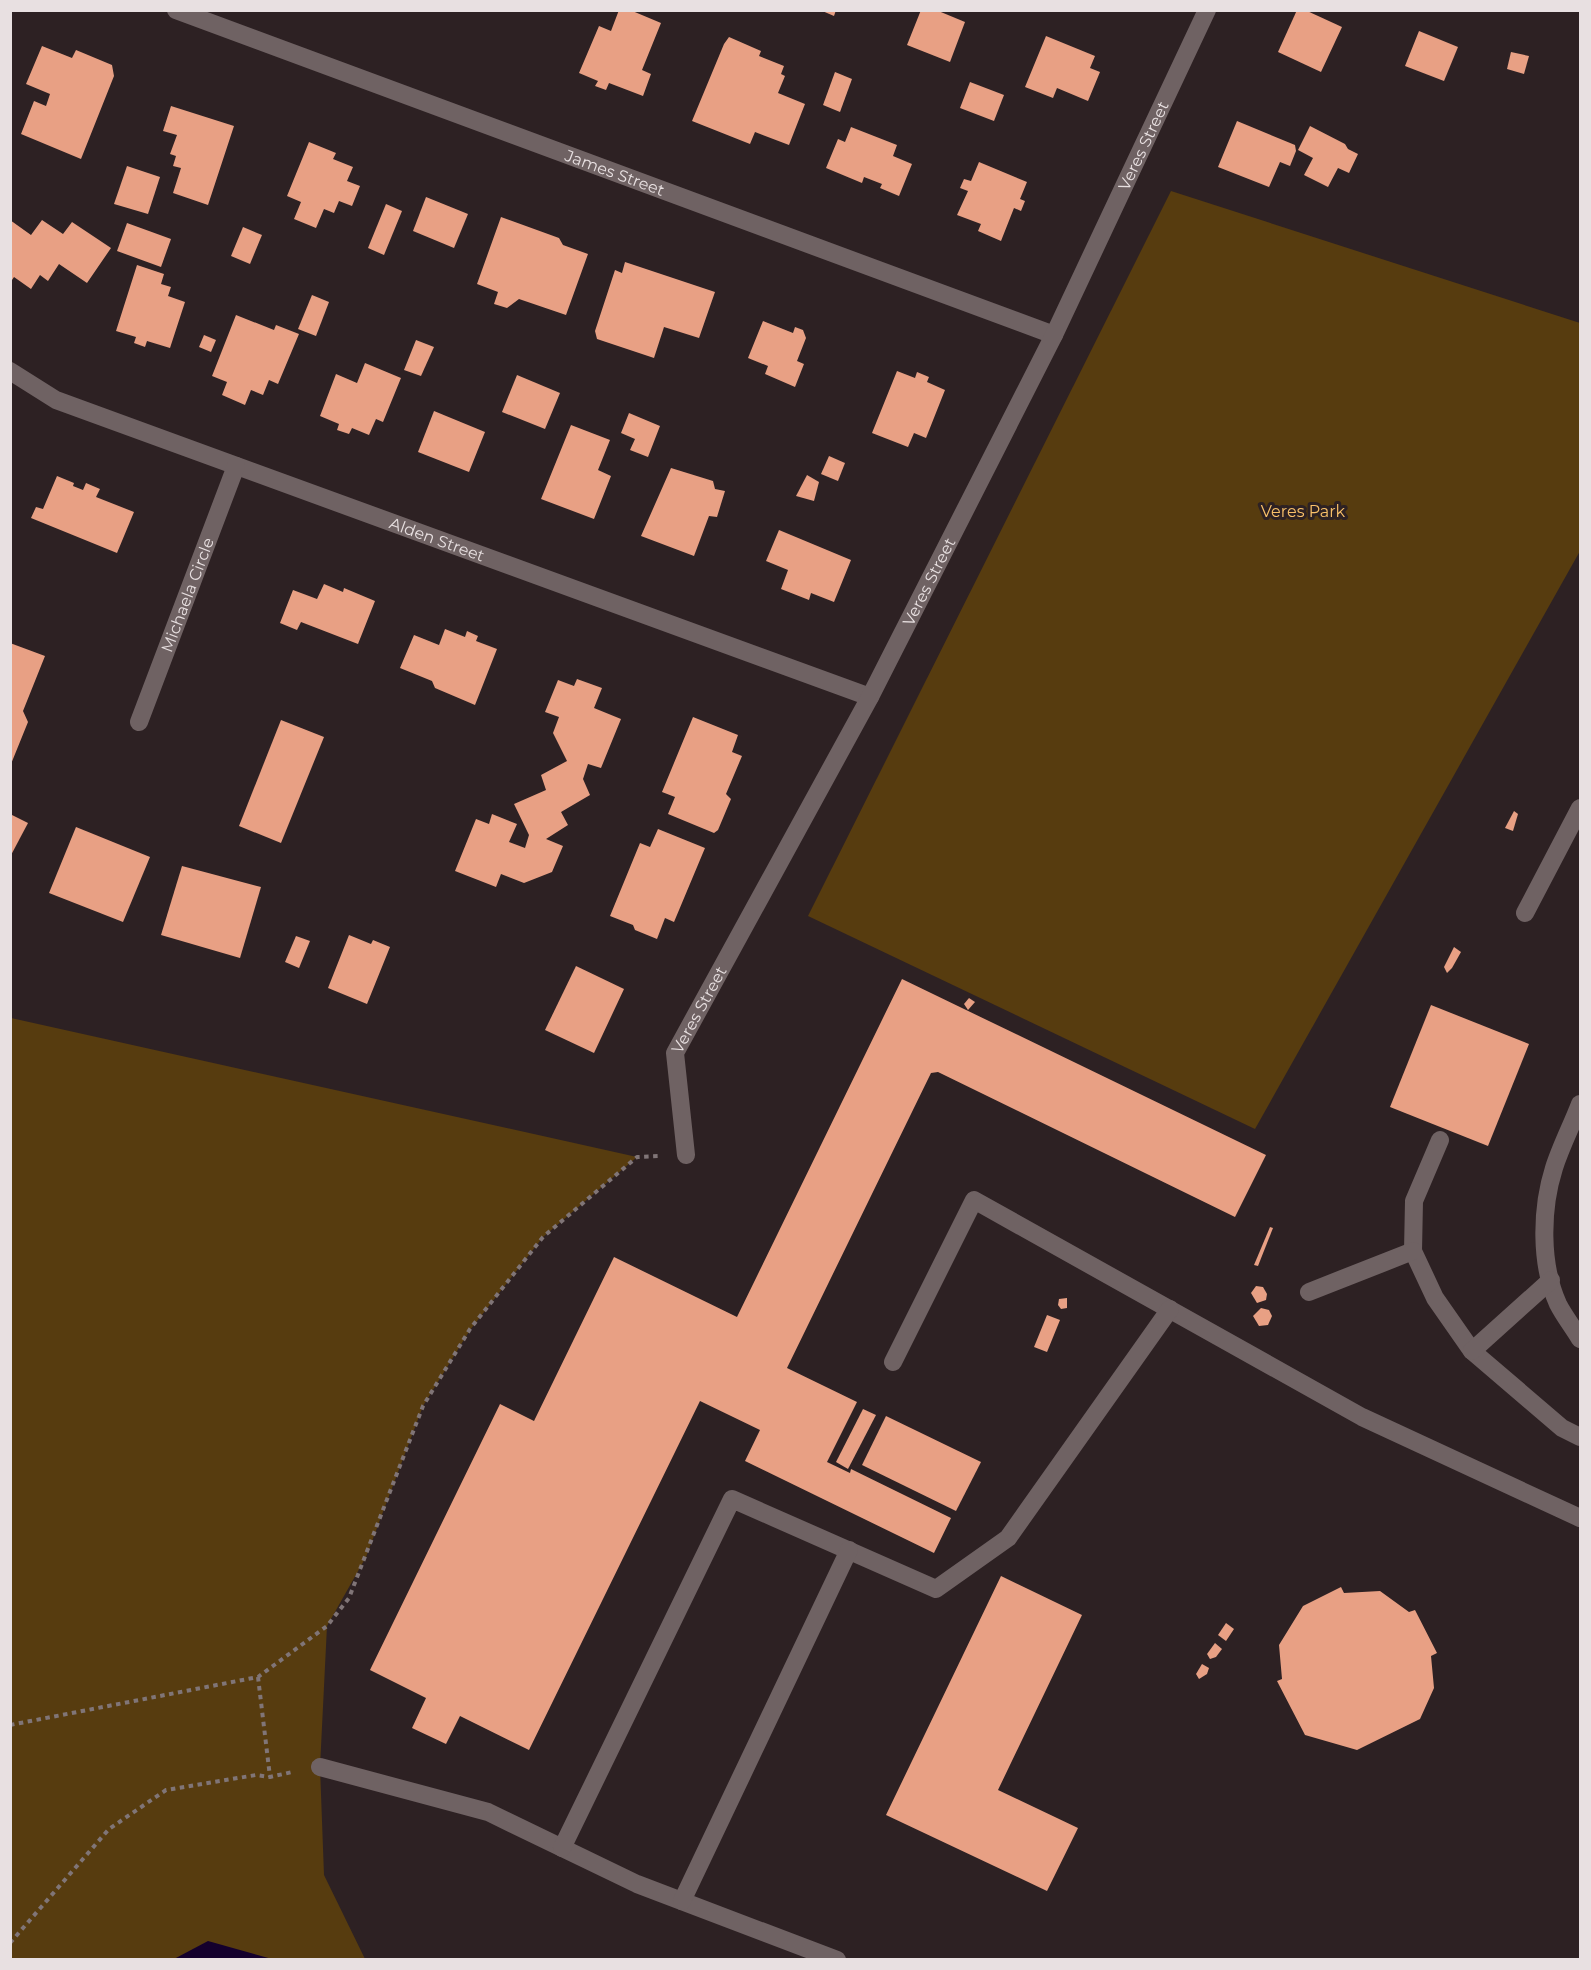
<svg xmlns="http://www.w3.org/2000/svg" width="1591" height="1970" viewBox="0 0 1591 1970" font-family="Montserrat,sans-serif">
	<style>
		.green { fill: #573c0f }
		.water { fill: #14002d }
		.building { fill: #e8a084 }
		.lines { fill: none; stroke-linecap: round; stroke-linejoin: round }
		.path { stroke: #807577; stroke-width: 4; stroke-dasharray: 4.5 4.5; stroke-linecap: butt }
		.lane { stroke: #6f6263; stroke-width: 18 }
		.street { stroke: #6f6263; stroke-width: 18 }
		.labels { text-anchor: middle; stroke-width: 6; stroke-linejoin: round; paint-order: stroke }
		.street-label { font-size: 16px; fill: #e8e0e1; stroke: #2d2123 }
		.park-label { font-size: 16px; fill: #fac169; stroke: #2d2123 }
	</style>
	<rect width="100%" height="100%" fill="#2d2123"/>
	<g class="green">
		<path d="M1171,191L1580,323V551L1255,1129L808,916Z"/>
		<path d="M11,1018L637,1157L543,1237L470,1330L423,1406L366,1557L327,1626L320,1767L324,1875L365,1959L11,1960Z"/>
	</g>
	<path class="water" d="M208,1941L272,1959H174Z"/>
	<g class="building">
		<path d="M619,10H630L661,23L642,70L651,74L643,96L609,83L606,90L595,86L598,81L579,73L599,26L611,31Z"/>
		<path d="M820,10H836L834,16Z"/>
		<path d="M921,10H936L965,22L950,62L907,45Z"/>
		<path d="M1297,10H1305L1342,27L1321,72L1278,52Z"/>
		<path d="M1419,31L1458,47L1444,81L1405,66Z"/>
		<path d="M1046,36L1095,56L1090,68L1100,72L1088,101L1057,88L1053,98L1025,87Z"/>
		<path d="M729,37L761,51L759,56L784,66L781,74L785,76L778,93L805,104L789,145L755,132L750,144L692,121L724,44Z"/>
		<path d="M42,46L72,58L76,50L112,65L114,76L81,159L21,134L34,101L46,106L50,94L26,84Z"/>
		<path d="M1511,52L1529,56L1524,74L1507,69Z"/>
		<path d="M835,72L852,79L840,112L823,105Z"/>
		<path d="M970,82L1004,95L994,121L960,108Z"/>
		<path d="M171,106L234,126L208,205L173,193L181,168L173,166L176,156L170,154L177,135L163,131Z"/>
		<path d="M1237,121L1295,145L1296,151L1290,166L1280,162L1269,187L1218,167Z"/>
		<path d="M1310,126L1345,144L1348,149L1358,154L1349,173L1338,168L1328,187L1304,175L1313,158L1298,150Z"/>
		<path d="M851,127L897,145L893,156L912,164L899,196L880,188L882,184L864,177L862,183L826,168L838,139L845,142Z"/>
		<path d="M309,142L336,153L333,159L353,167L347,181L360,186L352,206L339,201L334,213L324,209L316,228L294,219L301,202L287,196Z"/>
		<path d="M979,162L1027,182L1020,199L1025,201L1021,211L1014,208L1001,241L978,231L981,224L957,215L968,191L960,188L964,179L971,181Z"/>
		<path d="M127,166L160,177L148,214L114,204Z"/>
		<path d="M426,197L468,214L454,248L413,231Z"/>
		<path d="M386,204L402,211L384,255L368,248Z"/>
		<path d="M501,217L559,238L563,245L588,254L566,315L519,299L507,308L494,304L498,292L477,284Z"/>
		<path d="M10,220L31,235L42,220L63,234L72,222L111,248L87,283L59,264L48,281L40,275L31,289L14,277L10,283Z"/>
		<path d="M127,223L171,239L161,267L117,251Z"/>
		<path d="M243,227L262,235L250,264L231,256Z"/>
		<path d="M625,262L715,292L699,338L664,327L654,358L597,339L595,331L615,270L622,273Z"/>
		<path d="M137,265L164,274L161,284L171,287L168,296L185,302L170,348L147,341L145,347L134,343L136,337L116,331Z"/>
		<path d="M312,295L329,302L316,336L298,329Z"/>
		<path d="M236,315L274,330L276,325L299,334L278,384L269,380L263,395L251,390L245,405L222,395L227,382L212,376Z"/>
		<path d="M763,321L793,333L795,327L803,330L806,338L797,361L804,364L795,387L765,374L768,366L748,358Z"/>
		<path d="M204,335L216,340L211,352L199,347Z"/>
		<path d="M416,340L434,347L421,376L404,370Z"/>
		<path d="M365,363L401,378L383,422L376,419L369,435L352,428L349,434L337,430L339,424L320,416L336,374L357,383Z"/>
		<path d="M897,371L915,378L917,372L929,377L927,382L945,390L926,438L914,433L908,447L872,433Z"/>
		<path d="M517,375L560,393L545,429L502,412Z"/>
		<path d="M434,411L485,432L469,472L418,452Z"/>
		<path d="M629,413L660,426L648,457L630,450L635,439L621,433Z"/>
		<path d="M571,425L610,440L598,470L611,476L594,519L541,499Z"/>
		<path d="M829,456L845,463L838,481L821,474Z"/>
		<path d="M671,468L713,481L715,489L725,491L717,517L709,516L694,556L641,536Z"/>
		<path d="M807,475L819,482L814,501L796,496Z"/>
		<path d="M57,476L74,483L73,486L83,490L86,483L100,489L96,497L134,512L117,553L31,518L36,507L43,509Z"/>
		<path d="M779,530L851,560L834,602L811,593L809,600L781,589L788,570L766,561Z"/>
		<path d="M324,584L343,592L344,588L375,601L358,644L301,622L297,630L280,623L293,590L317,599Z"/>
		<path d="M445,629L465,637L467,631L478,636L476,641L497,649L475,705L435,688L432,681L400,668L414,635L439,645Z"/>
		<path d="M10,643L45,656L23,711L28,722L11,764Z"/>
		<path d="M577,679L602,688L594,708L621,719L601,768L588,764L583,779L590,795L561,812L568,825L546,839L563,846L552,872L524,883L501,874L496,887L455,871L476,819L489,824L492,814L517,824L509,842L525,848L529,835L514,804L546,790L541,775L567,761L553,733L559,717L545,712L558,680L574,686Z"/>
		<path d="M693,717L738,735L732,752L742,756L726,794L731,799L718,830L714,833L668,814L675,797L662,792Z"/>
		<path d="M281,720L324,737L281,843L239,826Z"/>
		<path d="M1514,811L1518,814L1513,831L1505,828Z"/>
		<path d="M10,814L28,823L10,857Z"/>
		<path d="M76,827L150,857L123,922L49,893Z"/>
		<path d="M658,829L705,848L674,922L665,918L657,939L635,930L633,925L610,916L640,843L650,847Z"/>
		<path d="M182,866L261,887L240,958L161,935Z"/>
		<path d="M349,935L371,944L373,940L390,947L367,1004L328,988Z"/>
		<path d="M296,936L310,941L299,968L285,962Z"/>
		<path d="M1454,947L1461,952L1452,968L1447,973L1444,967Z"/>
		<path d="M576,966L624,989L594,1053L545,1030Z"/>
		<path d="M902,979L1266,1155L1235,1217L938,1072L931,1073L787,1368L857,1402L827,1462L850,1473L851,1469L951,1518L934,1553L745,1461L760,1430L700,1401L529,1750L460,1716L446,1744L412,1728L426,1698L370,1670L500,1404L534,1421L614,1257L737,1317Z"/>
		<path d="M969,998L975,1002L968,1010L964,1004Z"/>
		<path d="M1431,1005L1529,1044L1488,1146L1390,1107Z"/>
		<path d="M1270,1227L1273,1228L1258,1266L1254,1265Z"/>
		<path d="M1256,1286L1263,1287L1267,1294L1266,1300L1257,1303L1251,1293Z"/>
		<path d="M1067,1298V1308L1061,1309L1058,1305L1059,1299Z"/>
		<path d="M1261,1308L1269,1310L1272,1316L1268,1325L1259,1326L1253,1316Z"/>
		<path d="M1047,1315L1060,1320L1047,1352L1034,1347Z"/>
		<path d="M863,1409L876,1415L848,1469L836,1462Z"/>
		<path d="M886,1416L981,1462L956,1511L862,1465Z"/>
		<path d="M1001,1576L1082,1615L998,1790L1078,1828L1047,1891L886,1815Z"/>
		<path d="M1341,1587L1344,1593L1380,1591L1409,1612L1415,1610L1437,1653L1431,1656L1434,1688L1420,1719L1357,1750L1305,1735L1277,1681L1282,1679L1279,1645L1303,1606Z"/>
		<path d="M1226,1623L1234,1629L1226,1641L1218,1635Z"/>
		<path d="M1215,1643L1222,1649L1216,1657L1210,1659L1207,1654Z"/>
		<path d="M1202,1664L1209,1668L1207,1674L1199,1679L1196,1674Z"/>
	</g>
	<g class="lines">
		<g class="path">
			<path d="M258,1677L270,1777"/>
			<path d="M10,1725L258,1677L327,1626L349,1598L423,1406L470,1329L543,1237L637,1157L659,1156"/>
			<path d="M10,1943L109,1829L166,1790L256,1775L270,1777L292,1772"/>
		</g>
		<g class="lane">
			<path d="M1525,913L1580,808"/>
			<path d="M1580,1104C1572,1125 1561,1146 1554,1168C1541,1209 1540,1264 1558,1304C1564,1316 1573,1327 1580,1339"/>
			<path d="M1440,1140L1414,1201L1413,1251L1435,1298L1472,1351L1562,1428L1580,1437"/>
			<path d="M1309,1292L1413,1251"/>
			<path d="M1472,1351L1551,1280"/>
			<path d="M893,1362L974,1200L1362,1417L1580,1518"/>
			<path d="M320,1767L488,1812L637,1884L837,1960"/>
			<path d="M562,1848L732,1499L936,1589L1008,1538L1170,1309"/>
			<path d="M682,1901L849,1550"/>
		</g>
		<g class="street">
			<path id="s1" d="M176,10L1054,335"/>
			<path id="s2" d="M10,371L56,400L870,697"/>
			<path id="s3" d="M139,722L236,466"/>
			<path id="s4" d="M686,1155L675,1053L870,697L1054,335L1207,10"/>
		</g>
	</g>
	<g class="labels">
		<g class="street-label">
			<text dy="6" stroke="none"><textPath href="#s4" startOffset="1124">Veres Street</textPath></text>
			<text dy="6" stroke="none"><textPath href="#s1" startOffset="468">James Street</textPath></text>
			<text dy="6" stroke="none"><textPath href="#s2" startOffset="460">Alden Street</textPath></text>
			<text dy="6" stroke="none"><textPath href="#s4" startOffset="638">Veres Street</textPath></text>
			<text dy="6" stroke="none"><textPath href="#s3" startOffset="136">Michaela Circle</textPath></text>
			<text dy="6" stroke="none"><textPath href="#s4" startOffset="152">Veres Street</textPath></text>
		</g>
		<g class="park-label">
			<text x="1303" y="517">Veres Park</text>
		</g>
	</g>
	<rect width="1591" height="1970" fill="none" stroke="#e8e0e1" stroke-width="24"/>
</svg>
